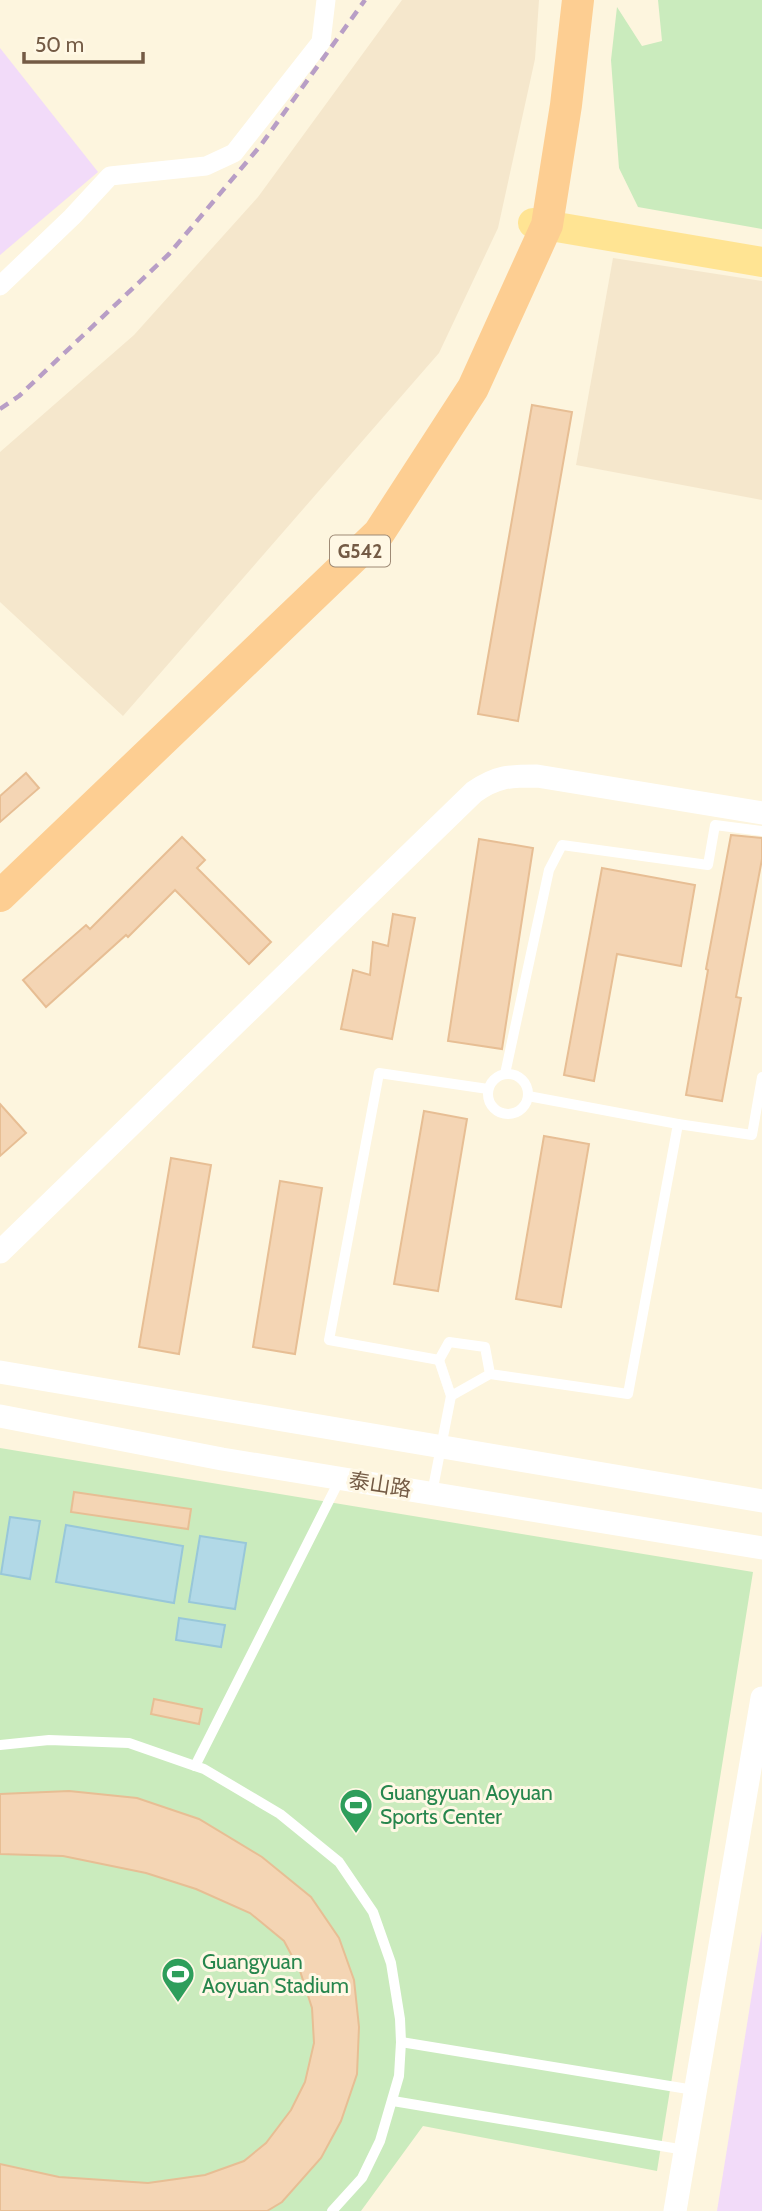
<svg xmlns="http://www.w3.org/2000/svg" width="762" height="2211" viewBox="0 0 762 2211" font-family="Cabin,'Noto Sans SC',sans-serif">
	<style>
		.residential { fill: #f5e7cc }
		.education { fill: #f2dbf9 }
		.green { fill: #caebbd }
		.water { fill: #b2d9e7; stroke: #98c7d9; stroke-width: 2 }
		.building { fill: #f4d5b4; stroke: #e7be94; stroke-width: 2 }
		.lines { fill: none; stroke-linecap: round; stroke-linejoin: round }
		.service { stroke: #fff; stroke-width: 10 }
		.minor { stroke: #fff; stroke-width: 19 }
		.tertiary { stroke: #fff; stroke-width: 23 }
		.primary { stroke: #ffe493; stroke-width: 30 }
		.trunk { stroke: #fdce92; stroke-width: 32 }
		.rail { stroke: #b89ec6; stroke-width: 4.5; stroke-dasharray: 10 7; stroke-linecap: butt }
		.labels { text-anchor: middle; stroke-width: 6; stroke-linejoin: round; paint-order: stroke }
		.shield { fill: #fff8e5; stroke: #9e8a75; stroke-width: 2 }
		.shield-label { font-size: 19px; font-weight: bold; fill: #745b45 }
		.street-label { font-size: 21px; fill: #745b45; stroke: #fff8e5 }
		.leisure-label { font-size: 21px; fill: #27864d; stroke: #fff8e5; text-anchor: start }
	</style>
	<rect width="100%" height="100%" fill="#fdf5de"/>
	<g class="residential">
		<path d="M402,0H539L535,59L498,228L439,353L123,716L0,602V452L134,335L258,197Z"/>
		<path d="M613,258L762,281V500L576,465Z"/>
	</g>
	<g class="education">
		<path d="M0,48L98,172L0,255Z"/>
		<path d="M762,1931V2211H717Z"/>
	</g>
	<g class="green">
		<path d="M658,0H762V229L638,207L619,168L611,60L617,7L642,46L662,41Z"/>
		<path d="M0,1448L753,1572L657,2171L423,2126L361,2211H0Z"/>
	</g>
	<g class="water">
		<path d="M10,1517L40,1521L30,1579L1,1574Z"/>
		<path d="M66,1525L183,1546L174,1603L56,1582Z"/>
		<path d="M200,1536L246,1543L235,1609L189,1602Z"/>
		<path d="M179,1618L225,1625L221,1647L176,1640Z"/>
	</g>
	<g class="building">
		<path d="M532,405L572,412L518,721L478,714Z"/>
		<path d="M26,773L39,788L0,822V796Z"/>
		<path d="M731,835L762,838V859L736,997L741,998L722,1101L686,1095L708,970L706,969Z"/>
		<path d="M182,837L205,860L197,868L271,942L249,964L175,890L128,937L126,935L46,1007L23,980L86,925L90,929Z"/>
		<path d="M479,839L533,848L502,1049L448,1041Z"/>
		<path d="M602,868L695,885L681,966L617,954L594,1081L564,1075Z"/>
		<path d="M393,914L415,918L392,1039L341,1029L353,970L370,975L373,942L388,946Z"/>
		<path d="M0,1104L26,1133L0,1156Z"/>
		<path d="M424,1111L467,1119L438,1291L394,1284Z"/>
		<path d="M544,1136L589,1144L561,1307L516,1299Z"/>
		<path d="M171,1158L211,1165L179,1354L139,1347Z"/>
		<path d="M280,1181L322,1188L295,1354L253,1347Z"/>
		<path d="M74,1492L191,1509L188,1529L71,1512Z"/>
		<path d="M154,1699L202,1709L199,1724L151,1714Z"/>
		<path d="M69,1791L137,1798L199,1819L262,1857L311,1897L339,1938L354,1980L359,2027L357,2074L341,2121L321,2158L282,2202L267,2211H0V2164L59,2177L148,2183L205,2175L244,2161L266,2143L291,2110L305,2082L314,2043L312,2008L300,1971L284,1941L250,1913L196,1889L146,1873L63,1856L0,1854V1794Z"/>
	</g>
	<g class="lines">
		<g class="service">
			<path d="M505,1074L549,870L562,845L708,865L715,825L762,831"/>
			<circle cx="508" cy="1094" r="20"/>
			<path d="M488,1089L379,1073L329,1340L439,1360L449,1342L485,1347L490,1374L628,1394L678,1124L528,1096"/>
			<path d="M678,1124L752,1135L762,1077"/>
			<path d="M439,1360L451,1396L490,1374"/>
			<path d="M432,1493L451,1396"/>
			<path d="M0,1745L49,1740L129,1743L195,1766L204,1769L280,1814L339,1862L373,1912L391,1963L400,2019L401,2042L399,2076L380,2141L362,2178L332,2211"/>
			<path d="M195,1766L340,1479"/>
			<path d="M401,2042L694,2090"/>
			<path d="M393,2101L685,2150"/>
		</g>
		<path class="minor" d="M0,286L72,217L110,176L206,166L234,153L321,42L326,0"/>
		<g class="tertiary">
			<path d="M0,1252L474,792C497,776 509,776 537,776L762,813"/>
			<path d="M0,1372L762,1501"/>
			<path d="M0,1416L222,1459L762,1548"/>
			<path d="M675,2211L762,1698"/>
		</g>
		<path class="primary" d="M533,223L762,262"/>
		<path class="trunk" d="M0,896L379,533L473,388L547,225L566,105L578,0"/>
		<path class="rail" d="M0,409L19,396L169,254L261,145L365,0"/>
	</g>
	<defs>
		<symbol id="stadium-pin" viewBox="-11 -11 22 30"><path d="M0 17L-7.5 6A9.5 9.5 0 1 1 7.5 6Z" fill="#2e9e5b" stroke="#fff8e5"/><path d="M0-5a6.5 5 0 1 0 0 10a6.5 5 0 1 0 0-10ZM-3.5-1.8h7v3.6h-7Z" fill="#fff"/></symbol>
	</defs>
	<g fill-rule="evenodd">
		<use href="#stadium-pin" x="337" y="1786" width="38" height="52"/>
		<use href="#stadium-pin" x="159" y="1955" width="38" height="52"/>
	</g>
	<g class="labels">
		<rect class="shield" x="330" y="535.5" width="60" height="31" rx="5"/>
		<g class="shield-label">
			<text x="360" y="558">G542</text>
		</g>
		<g class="street-label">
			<text transform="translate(380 1485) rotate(9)" y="7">泰山路</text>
		</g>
		<g class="leisure-label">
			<text x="380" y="1800">Guangyuan Aoyuan<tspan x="380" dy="24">Sports Center</tspan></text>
			<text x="202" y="1969">Guangyuan<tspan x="202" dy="24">Aoyuan Stadium</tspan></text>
		</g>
	</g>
	<path d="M24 52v10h119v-10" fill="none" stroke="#745b45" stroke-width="3.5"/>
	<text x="35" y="52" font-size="21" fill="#745b45" stroke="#fff8e5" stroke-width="5" paint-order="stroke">50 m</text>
</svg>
